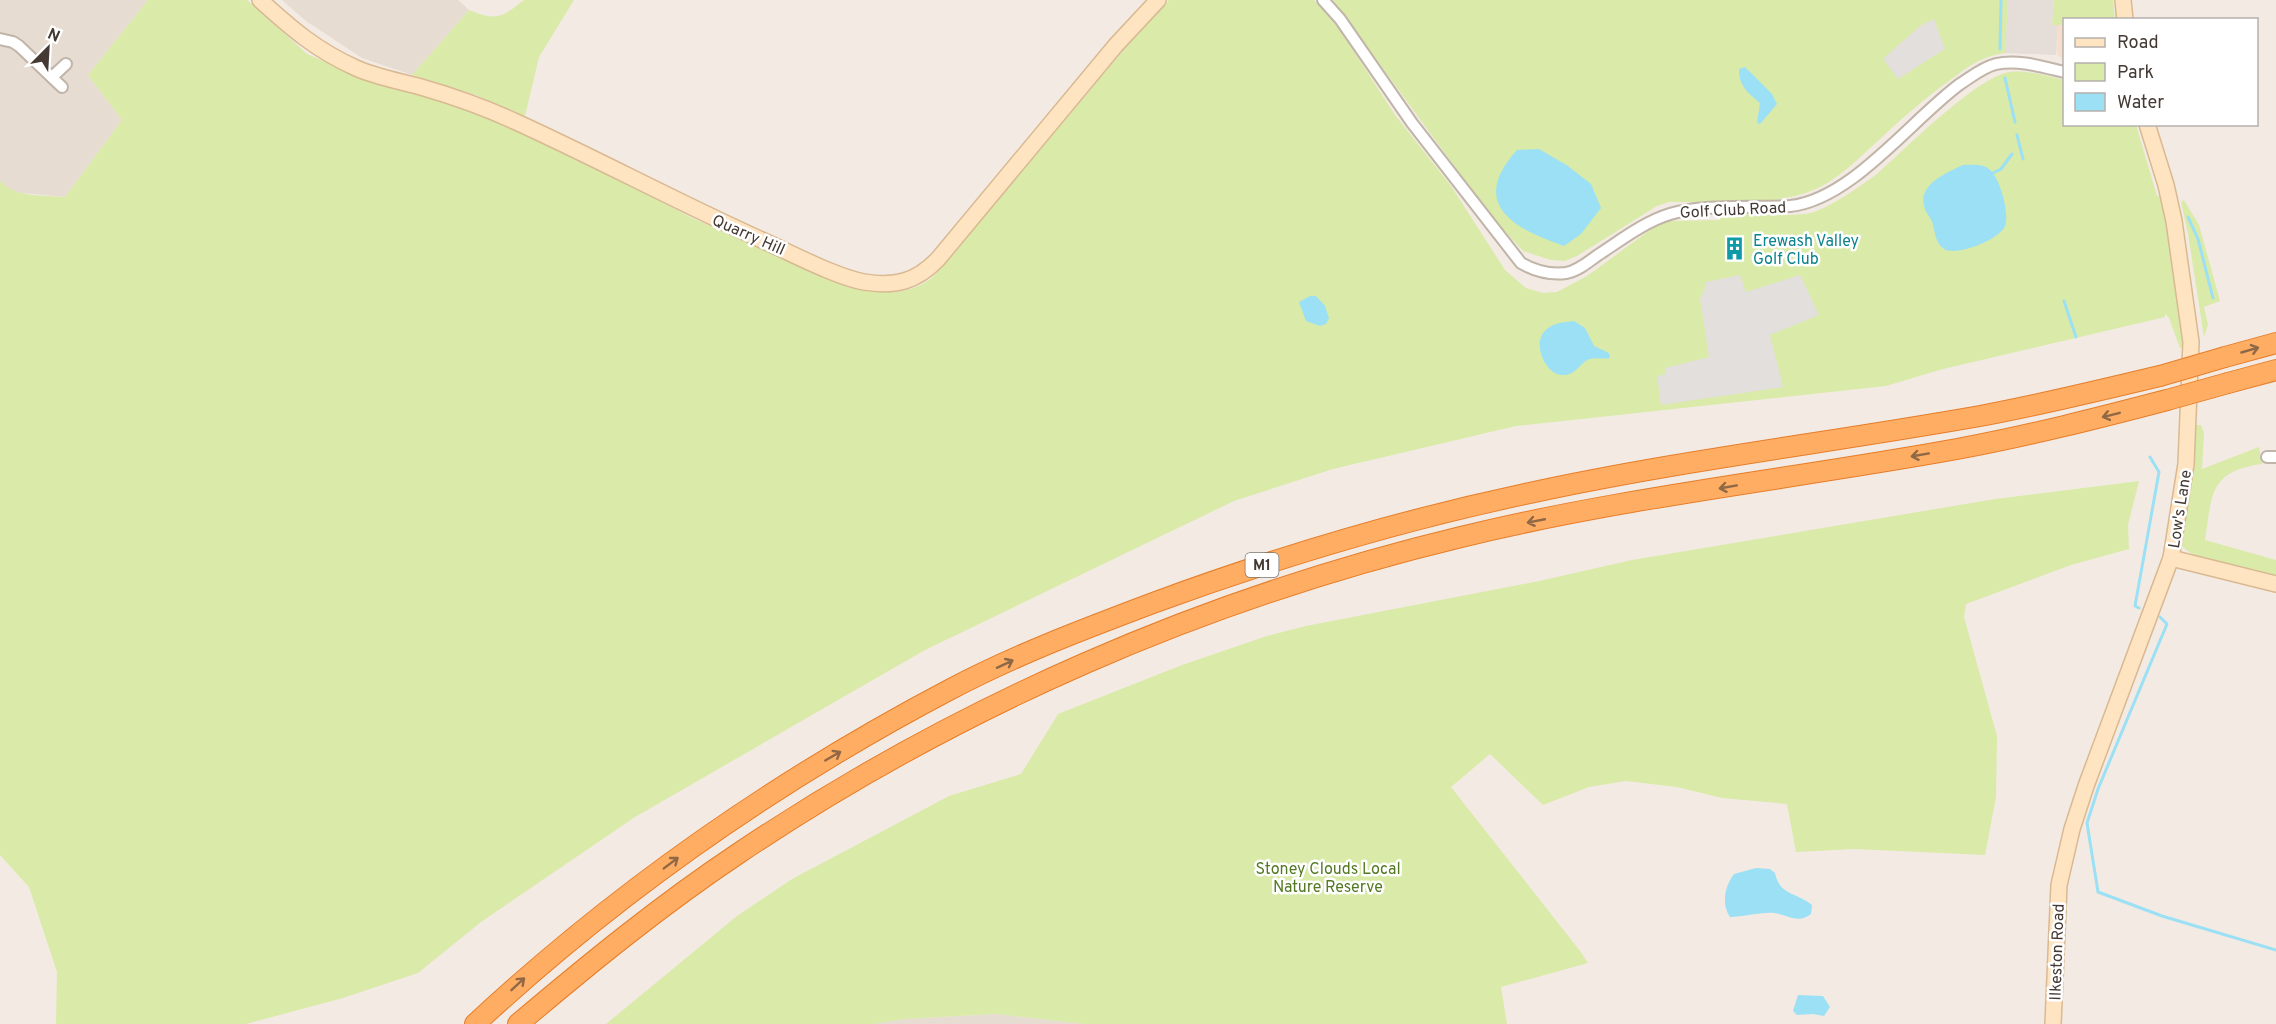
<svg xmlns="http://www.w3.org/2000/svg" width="2276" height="1024" viewBox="0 0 2276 1024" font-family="Overpass,sans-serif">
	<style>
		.residential { fill: #e7dcd1 }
		.commercial { fill: #f7ddcc }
		.industrial { fill: #e4ddd8 }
		.green { fill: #d9eaa9 }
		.parking { fill: #e3dfdc }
		.water { fill: #9be0f4 }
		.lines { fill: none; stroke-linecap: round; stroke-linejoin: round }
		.stream { stroke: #9be0f4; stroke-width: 3 }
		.street-casing { stroke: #c1b4a8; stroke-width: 14 }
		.secondary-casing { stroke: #d9b992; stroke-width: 18 }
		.highway-casing { stroke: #e67d2a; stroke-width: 22 }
		.street { stroke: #fff; stroke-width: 10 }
		.secondary { stroke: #ffe4c1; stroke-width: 15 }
		.highway { stroke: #ffad62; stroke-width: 20 }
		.highway-bridge-casing { stroke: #e67d2a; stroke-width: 22; stroke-linecap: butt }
		.highway-bridge { stroke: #ffad62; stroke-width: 20 }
		.oneway { stroke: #8f6846 }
		.labels { text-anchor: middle; stroke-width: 5; stroke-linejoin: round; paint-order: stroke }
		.shield { fill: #fff; stroke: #7d7570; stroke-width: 1.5 }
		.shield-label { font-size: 15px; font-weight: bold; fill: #453a33 }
		.street-label { font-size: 16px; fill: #453a33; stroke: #fff }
		.culture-label { font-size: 16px; fill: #0d838f; stroke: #fff; text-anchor: start }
		.park-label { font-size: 16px; fill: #547923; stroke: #fff }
	</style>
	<rect width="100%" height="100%" fill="#f3ebe3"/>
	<g class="residential">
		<path d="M0,0H148L88,75L122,120L65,197L21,193L6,188L0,181Z"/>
		<path d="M282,0H458L469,10L412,75L362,58L306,21Z"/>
		<path d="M996,1014L1084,1024H873L905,1019Z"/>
	</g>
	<path class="commercial" d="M2058,25H2064V59L2057,55Z"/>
	<path class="industrial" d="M2008,0H2054L2052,24L2058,25L2056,55L2005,53Z"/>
	<g class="green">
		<path d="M148,0H247L307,54L366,79L433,97L500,123L629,185L694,219L857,288C887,294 911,296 935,275L1121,53L1169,0H1314L1340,30L1395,115L1451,186L1505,270L1526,288L1543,293L1557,292L1587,276L1650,230L1668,221L1720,220V211H1748V214C1767,214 1786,216 1805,214C1825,212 1862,185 1878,173C1904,150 1979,75 2010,72C2028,70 2047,76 2064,80V124L2136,125L2157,196L2162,197L2173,258L2185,347L2180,348L2169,318L2165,313V317L1943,369L1886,386L1516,426L1333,469L1234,501L925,650L635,817L481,922L418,973L343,998L246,1024H56L57,972L29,887L0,855V181C16,198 43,195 65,197L122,120L88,75Z"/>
		<path d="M524,0H574L539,57L525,116L476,95L412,75L469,10C496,21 501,18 524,0Z"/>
		<path d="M1333,0H2008L2005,53C1980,57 1969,66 1949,81C1924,99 1901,119 1879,140C1861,156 1844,174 1822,186C1781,208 1715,201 1669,202L1657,206L1577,256L1565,261L1551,260L1523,251L1501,227L1457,170Z"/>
		<path d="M2054,0H2113L2115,19L2064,20V25H2052Z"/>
		<path d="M2184,200L2199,225L2220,301L2204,307L2208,325L2204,337L2188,234L2181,202Z"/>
		<path d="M2195,425H2201L2204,433L2202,469L2259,447L2262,464C2209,471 2212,495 2205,540L2276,560V577C2250,571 2200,565 2182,546L2192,469Z"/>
		<path d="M2139,481L2128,525L2129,549L2071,565L1966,604L1964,617L1997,736L1996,797L1985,855L1854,849L1796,852L1787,804L1722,798L1677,787L1626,781L1589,787L1543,805L1490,754L1451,787L1580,951L1588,963L1501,987L1507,1024H1084L996,1014L905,1019L873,1024H606L737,916L792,879L949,796L1021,774L1058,714L1182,665L1267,636L1306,626L1539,581L1632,560L1995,499Z"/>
	</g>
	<g class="parking">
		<path d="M1934,19L1945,49L1898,79L1884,60V58L1920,26Z"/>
		<path d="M1740,275L1746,292L1800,275L1819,315L1770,335L1783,387L1661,405L1657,376L1666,374L1665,368L1709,357L1700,298L1704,291L1706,282Z"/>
	</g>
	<g class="water">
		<path d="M1745,67L1772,94L1777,104L1760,124L1757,123L1760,103C1747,92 1739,86 1739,69Z"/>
		<path d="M1539,149L1568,166L1591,184L1601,208L1581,234L1564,246C1514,229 1468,204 1517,150Z"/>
		<path d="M1963,165C1970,165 1979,164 1986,167C1999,173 2010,212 2005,226C2000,239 1957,257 1944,249C1936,244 1935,233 1933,225C1932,218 1927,215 1925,209C1916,185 1946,173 1963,165Z"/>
		<path d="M1310,296H1316L1325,306L1329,318L1326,324L1320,326L1306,321L1299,302Z"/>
		<path d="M1574,321L1585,328L1594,346L1609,353L1610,358C1602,360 1596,356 1587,360C1579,365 1575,375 1564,375C1547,377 1532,345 1544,332C1551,323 1564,322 1574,321Z"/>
		<path d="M1756,868L1770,869L1775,873C1780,896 1796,892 1812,905L1811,914C1799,923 1791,917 1779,914C1768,910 1744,917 1730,917C1721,904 1725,886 1734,874Z"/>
		<path d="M1798,995L1823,996L1830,1007L1824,1016L1813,1014L1797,1015L1793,1011Z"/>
	</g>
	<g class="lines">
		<g class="stream">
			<path d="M2000,49L2001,0"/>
			<path d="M2005,78L2015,122"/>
			<path d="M2017,135L2023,159"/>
			<path d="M1993,173L2001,169L2012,154"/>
			<path d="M2188,217L2198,239L2213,298"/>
			<path d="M2064,301L2076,337"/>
			<path d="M2139,608L2135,606L2159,472L2150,457"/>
			<path d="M2160,617L2167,624L2098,789L2087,823L2098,892L2162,916L2276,950"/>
		</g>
		<defs>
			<g id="street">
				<path d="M1323,0L1340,19L1412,123L1521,263C1535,271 1550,275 1566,273C1578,271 1588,262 1598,255C1621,240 1644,222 1670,214C1702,204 1756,208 1790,206C1851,200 1911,120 1960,84C1971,77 1983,67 1996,64C2018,59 2043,67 2064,72"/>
				<path d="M0,39L13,42L19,46L62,87"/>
				<path d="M52,77L66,64"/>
				<path d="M2267,457H2276"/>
			</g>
			<g id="secondary">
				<path d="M260,0C292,29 316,50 356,68C376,77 399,81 421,87C452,96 484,107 514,121C598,159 679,203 764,241C791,253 836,277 864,282C895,287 916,282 938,259L1116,45L1158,0"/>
				<path d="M2123,0L2125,20"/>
				<path d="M2171,558L2276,584"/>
				<path d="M2053,1024L2059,885L2072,829L2086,786L2171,558L2186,464L2191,342L2174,221L2166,185L2147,124"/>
			</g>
			<g id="highway">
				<path d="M2225,357L2276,343"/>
				<path d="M2228,383L2276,370"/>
				<path d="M475,1024C617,892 778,780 949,690C1015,655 1084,629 1153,603C1275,558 1398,521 1525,494C1675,461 1828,443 1980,416C2040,405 2100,390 2160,376"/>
				<path d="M518,1024C589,964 661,905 739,853C958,706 1203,599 1461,537C1624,497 1792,479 1957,449C2028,436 2098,418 2167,400"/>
			</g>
		</defs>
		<use href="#street" class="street-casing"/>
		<use href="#secondary" class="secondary-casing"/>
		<use href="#highway" class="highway-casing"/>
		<use href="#street" class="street"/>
		<use href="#secondary" class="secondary"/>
		<use href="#highway" class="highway"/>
		<defs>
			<g id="highway-bridge">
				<path d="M2160,376L2225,357"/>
				<path d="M2167,400L2228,383"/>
			</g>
		</defs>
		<use href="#highway-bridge" class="highway-bridge-casing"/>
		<use href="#highway-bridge" class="highway-bridge"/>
	</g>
	<defs><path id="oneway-shaft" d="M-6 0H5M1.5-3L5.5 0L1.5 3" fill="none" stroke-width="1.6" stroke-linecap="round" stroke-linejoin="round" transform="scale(1.5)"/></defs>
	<g class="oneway">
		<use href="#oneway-shaft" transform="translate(2250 350) rotate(-16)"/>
		<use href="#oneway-shaft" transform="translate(2111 415) rotate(166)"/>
		<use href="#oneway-shaft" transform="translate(1920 455) rotate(170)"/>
		<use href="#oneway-shaft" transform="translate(1728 487) rotate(170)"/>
		<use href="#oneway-shaft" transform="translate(1536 521) rotate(169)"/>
		<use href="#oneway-shaft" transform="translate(1005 664) rotate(-25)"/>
		<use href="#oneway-shaft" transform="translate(833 756) rotate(-30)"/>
		<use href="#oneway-shaft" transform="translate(671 863) rotate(-37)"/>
		<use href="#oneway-shaft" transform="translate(518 984) rotate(-43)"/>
	</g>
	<defs>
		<symbol id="building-bare" viewBox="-9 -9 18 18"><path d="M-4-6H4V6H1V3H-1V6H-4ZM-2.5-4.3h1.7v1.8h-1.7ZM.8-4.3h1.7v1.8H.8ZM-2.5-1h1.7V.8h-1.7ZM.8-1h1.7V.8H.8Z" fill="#0f9aa8" stroke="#fff" stroke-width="2.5" paint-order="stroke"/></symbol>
	</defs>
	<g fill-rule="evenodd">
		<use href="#building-bare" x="1718" y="232" width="33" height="33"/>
	</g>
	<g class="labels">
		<rect class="shield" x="1245.5" y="553" width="33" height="24" rx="4.5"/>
		<g class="shield-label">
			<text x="1262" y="570">M1</text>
		</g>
		<g class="street-label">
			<text transform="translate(1733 209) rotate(-3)" y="6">Golf Club Road</text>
			<text transform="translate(749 234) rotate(24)" y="6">Quarry Hill</text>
			<text transform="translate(2179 509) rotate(-81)" y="6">Low's Lane</text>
			<text transform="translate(2056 952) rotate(-88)" y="6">Ilkeston Road</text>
		</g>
		<g class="culture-label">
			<text x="1753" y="246">Erewash Valley<tspan x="1753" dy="18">Golf Club</tspan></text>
		</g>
		<g class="park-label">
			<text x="1328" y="874">Stoney Clouds Local<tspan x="1328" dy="18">Nature Reserve</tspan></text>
		</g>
	</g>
	<rect x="2063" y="18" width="195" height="108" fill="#ffffff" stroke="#b5b0ad" stroke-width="1.5"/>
	<rect x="2075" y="38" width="30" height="9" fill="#ffe4c1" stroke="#b5b0ad" stroke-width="1.5"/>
	<text x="2117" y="48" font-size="18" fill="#453a33">Road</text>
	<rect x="2075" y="63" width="30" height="18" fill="#d9eaa9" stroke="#b5b0ad" stroke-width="1.5"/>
	<text x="2117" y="78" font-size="18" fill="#453a33">Park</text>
	<rect x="2075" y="93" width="30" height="18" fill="#9be0f4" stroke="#b5b0ad" stroke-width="1.5"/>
	<text x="2117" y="108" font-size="18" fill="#453a33">Water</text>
	<g transform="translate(48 48) rotate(24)" stroke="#ffffff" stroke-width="4.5" paint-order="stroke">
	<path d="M0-4.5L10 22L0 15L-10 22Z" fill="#453a33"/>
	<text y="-9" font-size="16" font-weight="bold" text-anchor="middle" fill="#453a33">N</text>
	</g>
</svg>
